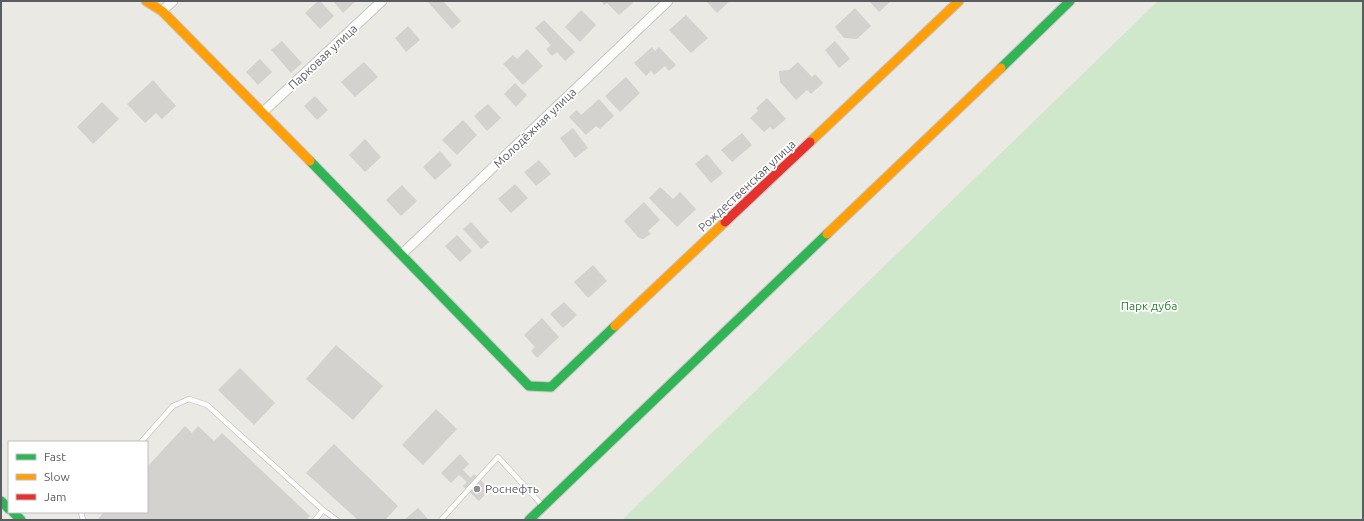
<svg xmlns="http://www.w3.org/2000/svg" width="1364" height="521" viewBox="0 0 1364 521" font-family="Ubuntu,sans-serif">
	<style>
		.green { fill: #cfe8cc }
		.building { fill: #d3d2ce }
		.lines { fill: none; stroke-linecap: round; stroke-linejoin: round }
		.lane-casing { stroke: #c6c7c5; stroke-width: 6 }
		.street-casing { stroke: #c6c7c5; stroke-width: 11 }
		.fast-casing { stroke: #c6c7c5; stroke-width: 11 }
		.slow-casing { stroke: #c6c7c5; stroke-width: 11 }
		.jam-casing { stroke: #c6c7c5; stroke-width: 11 }
		.lane { stroke: #fcfcfb; stroke-width: 4.5 }
		.street { stroke: #fcfcfb; stroke-width: 9 }
		.fast { stroke: #30b455; stroke-width: 9 }
		.slow { stroke: #ff9f0a; stroke-width: 9 }
		.jam { stroke: #e5322d; stroke-width: 9 }
		.poi-dot { fill: #8c8e8f; stroke: #fff; stroke-width: 1.5 }
		.labels { text-anchor: middle; stroke-width: 3.5; stroke-linejoin: round; paint-order: stroke }
		.street-label { font-size: 12px; fill: #595d62; stroke: #fff }
		.park-label { font-size: 12px; fill: #2d8631; stroke: #fff }
		.poi-label { font-size: 12px; fill: #595d62; stroke: #fff; text-anchor: start }
	</style>
	<rect width="100%" height="100%" fill="#eae9e3"/>
	<path class="green" d="M1158,1H1363V520H622Z"/>
	<g class="building">
		<path d="M318,1H320L334,16L320,29L305,13Z"/>
		<path d="M333,1H356L343,13Z"/>
		<path d="M427,1H443L461,21L452,29Z"/>
		<path d="M601,1H632L633,3L619,15L607,3L604,5Z"/>
		<path d="M706,1H730L717,13Z"/>
		<path d="M869,1H891L879,12Z"/>
		<path d="M855,8L871,26L857,39L844,38L835,27Z"/>
		<path d="M581,10L596,25L580,42L565,27Z"/>
		<path d="M686,15L708,38L691,53L669,30Z"/>
		<path d="M544,20L575,52L565,61L557,52L552,56L546,49L551,45L535,28Z"/>
		<path d="M408,26L420,40L406,52L395,38Z"/>
		<path d="M282,41L302,63L291,73L271,50Z"/>
		<path d="M835,41L850,59L839,68L825,50Z"/>
		<path d="M652,47L655,51L659,47L676,65L669,71L665,66L654,75L651,71L646,76L634,63Z"/>
		<path d="M527,49L543,66L523,85L503,64L513,55L517,59Z"/>
		<path d="M260,59L272,72L258,85L246,72Z"/>
		<path d="M364,62L378,77L355,97L341,82Z"/>
		<path d="M798,62L812,77L815,74L823,83L811,94L807,90L796,100L780,82L779,71L789,70Z"/>
		<path d="M626,77L640,93L620,112L605,96Z"/>
		<path d="M153,80L176,106L162,119L156,113L145,123L127,104Z"/>
		<path d="M515,83L527,95L516,107L504,94Z"/>
		<path d="M315,96L328,110L317,120L304,106Z"/>
		<path d="M767,98L786,119L773,130L770,127L764,132L750,118L758,111L756,108Z"/>
		<path d="M599,99L614,116L600,129L596,126L586,135L569,117L577,110L581,115Z"/>
		<path d="M102,102L119,119L93,144L77,127Z"/>
		<path d="M488,104L501,118L487,131L474,116Z"/>
		<path d="M463,120L477,135L457,155L442,140Z"/>
		<path d="M573,128L588,148L575,158L560,138Z"/>
		<path d="M742,133L752,145L732,162L721,150Z"/>
		<path d="M365,139L381,157L365,172L349,155Z"/>
		<path d="M440,151L452,165L435,180L423,167Z"/>
		<path d="M707,154L723,173L711,183L695,164Z"/>
		<path d="M539,160L551,174L536,186L524,172Z"/>
		<path d="M515,184L528,198L511,213L498,199Z"/>
		<path d="M402,185L417,201L401,216L386,200Z"/>
		<path d="M660,187L673,199L680,192L696,209L677,227L649,198Z"/>
		<path d="M644,202L660,220L648,231L651,234L643,239L639,238L624,221Z"/>
		<path d="M471,222L489,242L481,249L463,229Z"/>
		<path d="M457,235L472,251L460,262L445,246Z"/>
		<path d="M593,265L607,281L588,298L574,282Z"/>
		<path d="M564,302L577,315L563,328L550,314Z"/>
		<path d="M542,318L559,337L537,358L531,351L535,347L524,335Z"/>
		<path d="M336,345L383,386L353,420L306,379Z"/>
		<path d="M240,368L275,403L254,425L218,390Z"/>
		<path d="M436,409L457,429L423,465L402,445Z"/>
		<path d="M185,426L192,433L198,426L214,441L222,433L310,516L306,520H97L104,512H147V467Z"/>
		<path d="M334,444L398,506L385,520H358L306,473Z"/>
		<path d="M460,454L469,464L463,470L471,478L474,474L490,489L479,501L463,486L467,482L459,475L451,483L441,473Z"/>
		<path d="M418,508L429,520H404Z"/>
	</g>
	<g class="lines">
		<defs>
			<g id="lane">
				<path d="M141,442L173,406L189,399L207,405L323,510L337,520"/>
				<path d="M81,512L83,520"/>
				<path d="M315,520L323,510"/>
				<path d="M441,520L498,457L542,505"/>
			</g>
			<g id="street">
				<path d="M162,11L173,1"/>
				<path d="M263,112L382,1"/>
				<path d="M402,254L668,1"/>
			</g>
			<g id="fast">
				<path d="M1001,68L1070,1"/>
				<path d="M310,161L529,386L551,387L615,326"/>
				<path d="M1,501L9,509"/>
				<path d="M13,512L21,520"/>
				<path d="M529,520L827,234"/>
			</g>
			<g id="slow">
				<path d="M146,1L162,11L310,161"/>
				<path d="M810,142L959,1"/>
				<path d="M827,234L1001,68"/>
				<path d="M615,326L725,222"/>
			</g>
			<path id="jam" d="M725,222L810,142"/>
		</defs>
		<use href="#lane" class="lane-casing"/>
		<use href="#street" class="street-casing"/>
		<use href="#fast" class="fast-casing"/>
		<use href="#slow" class="slow-casing"/>
		<use href="#jam" class="jam-casing"/>
		<use href="#lane" class="lane"/>
		<use href="#street" class="street"/>
		<use href="#fast" class="fast"/>
		<use href="#slow" class="slow"/>
		<use href="#jam" class="jam"/>
	</g>
	<circle class="poi-dot" cx="477" cy="489" r="4"/>
	<g class="labels">
		<g class="street-label">
			<text transform="translate(323 57) rotate(-43)" y="4">Парковая улица</text>
			<text transform="translate(535 128) rotate(-44)" y="4">Молодёжная улица</text>
			<text transform="translate(747 186) rotate(-43)" y="4">Рождественская улица</text>
		</g>
		<g class="park-label">
			<text x="1149" y="310">Парк дуба</text>
		</g>
		<g class="poi-label">
			<text x="485" y="493">Роснефть</text>
		</g>
	</g>
	<rect width="1364" height="521" fill="none" stroke="#595d62" stroke-width="4"/>
	<rect x="8" y="441" width="140" height="72" fill="#ffffff" stroke="#bdbec0"/>
	<rect x="16" y="454" width="20" height="6" fill="#30b455" stroke="#bdbec0"/>
	<text x="44" y="461" font-size="12" fill="#595d62">Fast</text>
	<rect x="16" y="474" width="20" height="6" fill="#ff9f0a" stroke="#bdbec0"/>
	<text x="44" y="481" font-size="12" fill="#595d62">Slow</text>
	<rect x="16" y="494" width="20" height="6" fill="#e5322d" stroke="#bdbec0"/>
	<text x="44" y="501" font-size="12" fill="#595d62">Jam</text>
</svg>
